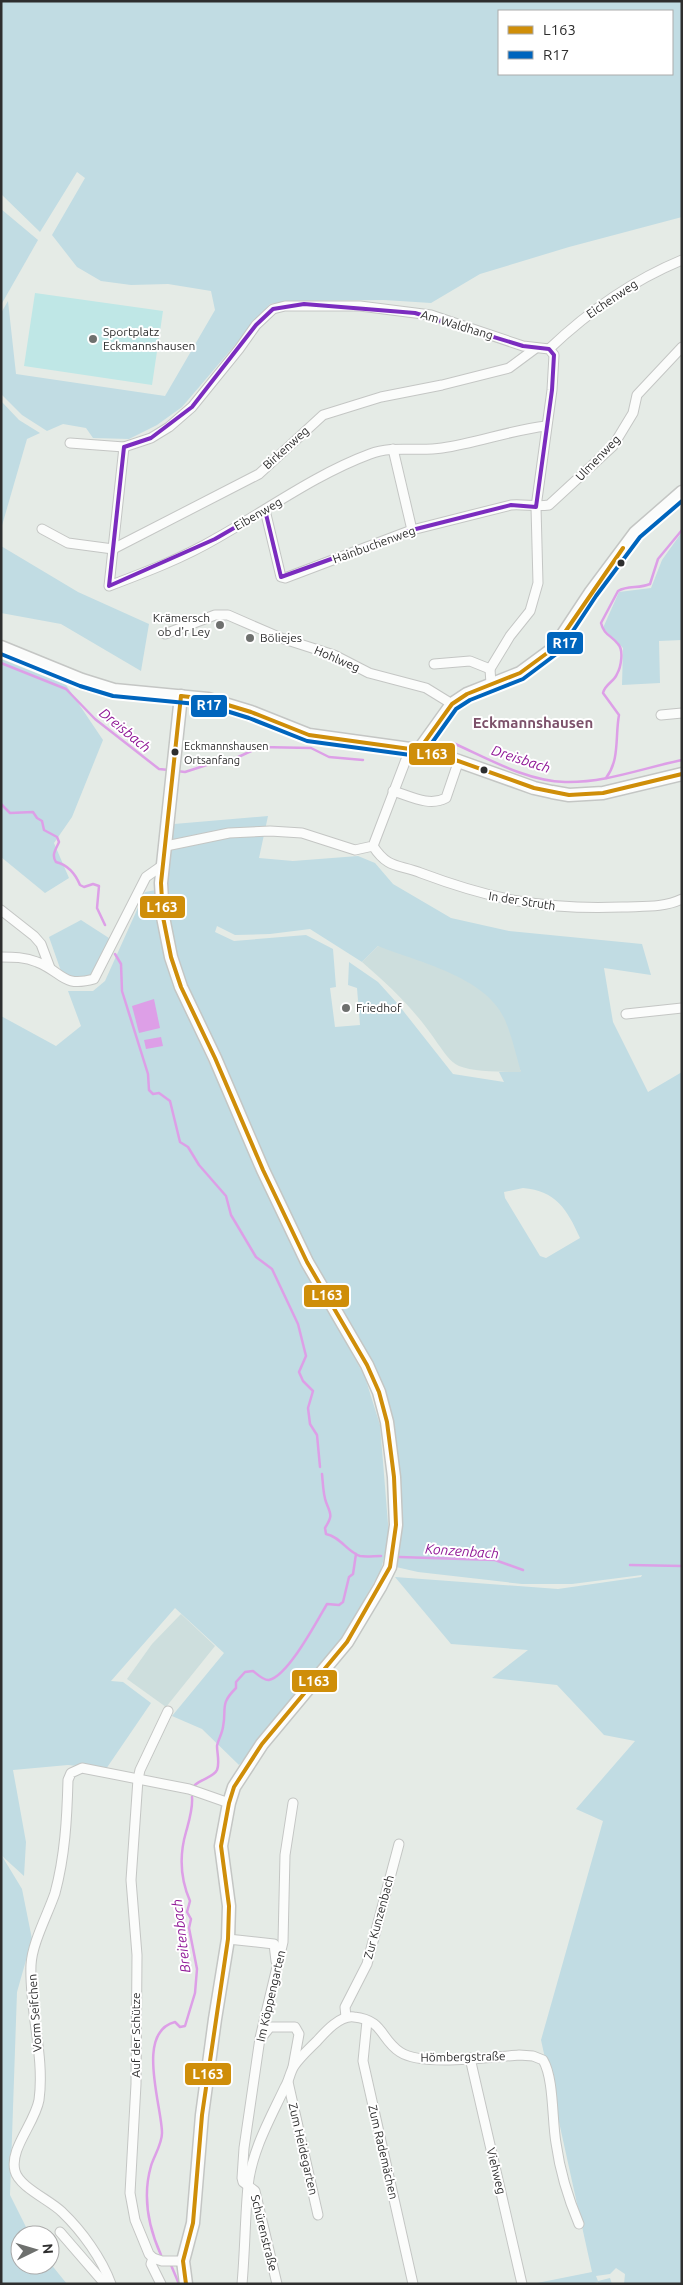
<svg xmlns="http://www.w3.org/2000/svg" width="683" height="2285" viewBox="0 0 683 2285" font-family="Ubuntu,sans-serif">
	<style>
		.green { fill: #c1dce3; fill-rule: evenodd }
		.cemetery { fill: #cddedd }
		.pitch { fill: #bfe7e6 }
		.water { fill: #dd9fe7 }
		.lines { fill: none; stroke-linecap: round; stroke-linejoin: round }
		.stream { stroke: #dd9fe7; stroke-width: 2.5 }
		.street-casing { stroke: #c4c6c4; stroke-width: 11 }
		.secondary-casing { stroke: #c4c6c4; stroke-width: 15 }
		.street { stroke: #fbfcfb; stroke-width: 9 }
		.secondary { stroke: #fbfcfb; stroke-width: 12 }
		.bus-1-casing { stroke: #fff; stroke-width: 8 }
		.bus-2-casing { stroke: #fff; stroke-width: 8 }
		.bus-1 { stroke: #cf8e09; stroke-width: 4 }
		.bus-2 { stroke: #0065bd; stroke-width: 4 }
		.marked { fill: none; stroke: #7b2cbf; stroke-width: 4; stroke-linejoin: round }
		.poi-dot { fill: #6e706e; stroke: #fff; stroke-width: 2 }
		.bus-dot { fill: #2e2e2e; stroke: #fff; stroke-width: 2 }
		.labels { text-anchor: middle; stroke-width: 4; stroke-linejoin: round; paint-order: stroke }
		.bus-label { font-size: 11px; fill: #2e2e2e; stroke: #fff; text-anchor: start }
		.street-label { font-size: 12px; fill: #2e2e2e; stroke: #fff }
		.poi-label { font-size: 12px; fill: #2e2e2e; stroke: #fff; text-anchor: start }
		.water-label { font-size: 14px; font-style: italic; fill: #901897; stroke: #fff }
		.quarter-label { font-size: 15px; font-weight: bold; fill: #7c516a; stroke: #fff }
		.line-badge { stroke: #fff; stroke-width: 2 }
		.badge-label { font-size: 14px; text-anchor: middle; font-weight: bold; fill: #fff }
	</style>
	<rect width="100%" height="100%" fill="#e5ebe6"/>
	<g class="green">
		<path d="M1,1H682V217L569,247L480,274L431,303L384,300L290,301L270,304L182,407L157,425L129,439L93,438L86,428L63,424L47,431L22,415L1,394V313L8,301L16,374L165,396L215,310L211,291L168,284L131,285L101,281L77,267L52,235L85,178L77,172L40,232L1,194ZM499,11H672V74H499Z"/>
		<path d="M1,209L38,240L1,305Z"/>
		<path d="M1,401L19,420L40,433L27,439L1,529Z"/>
		<path d="M682,532V640L659,641L660,683L622,685L623,648L603,628L619,592L651,588L662,560Z"/>
		<path d="M1,546L78,592L149,624L141,671L61,624L1,613Z"/>
		<path d="M1,659L66,685L103,740L72,817L54,843L69,878L45,893L1,857Z"/>
		<path d="M268,816L259,858L293,861L358,856L375,863L393,884L451,918L509,931L642,944L651,975L604,968L613,1022L648,1092L682,1072V2284H624L625,2274L616,2268L610,2274L596,2276L598,2281L610,2278L612,2284H598V2282L591,2284H532L592,2272L541,2040L603,1821L576,1809L635,1741L604,1735L557,1685L492,1678L528,1650L451,1644L395,1577L558,1589L641,1577L642,1575L572,1584H522L418,1572L396,1567L382,1392L309,1259L190,994C176,956 165,919 167,878C168,860 171,842 174,824ZM217,926L235,935L270,934L310,929L362,962L378,946L521,1071L499,1072L504,1082L453,1074L397,1003L378,982L349,962L348,985L357,988L360,1025L335,1027L330,988L336,987L333,949L306,935L234,941L215,932ZM523,1188C556,1191 567,1209 580,1238L546,1258L540,1256L505,1198L504,1192Z"/>
		<path d="M156,890L159,926L172,983L303,1265L365,1377L380,1425L389,1536L381,1570L341,1640L239,1765L202,1729L172,1716L224,1653L175,1608L111,1681L123,1682L151,1703L106,1769L68,1765L13,1770L26,1842L24,1876L2,1856L22,1889L32,1939L17,1992L10,2195L30,2235H20V2265H50V2263L67,2284H1V1016L56,1046L81,1026L68,991H93L105,981L145,892Z"/>
		<path d="M81,920L112,940L92,976L81,980L62,974L49,937Z"/>
	</g>
	<g class="cemetery">
		<path d="M378,946C418,962 487,977 505,1020C512,1036 516,1055 521,1072C506,1072 473,1072 459,1066C450,1062 444,1052 438,1044C416,1011 392,988 362,962Z"/>
		<path d="M181,1614L215,1646L166,1707L127,1679L152,1644Z"/>
	</g>
	<path class="pitch" d="M35,293L163,311L152,385L24,366Z"/>
	<g class="water">
		<path d="M154,999L160,1028L139,1033L132,1006Z"/>
		<path d="M161,1037L163,1046L146,1049L144,1040Z"/>
	</g>
	<g class="lines">
		<g class="stream">
			<path d="M1,663L66,689L95,719L159,769L169,770"/>
			<path d="M445,743H453C487,758 526,781 565,782C605,783 643,768 682,760"/>
			<path d="M177,771L185,772L219,761L236,758L260,747L311,748L329,757L363,760"/>
			<path d="M606,778C620,760 615,736 619,715L603,693C605,684 614,682 617,674C621,667 624,650 618,644C611,635 604,635 601,623L618,591C628,585 639,589 650,584L658,559L682,530"/>
			<path d="M1,804L10,813L33,812L37,818L42,821L44,830L57,837L59,842C56,849 51,855 56,862C68,865 75,873 80,885L84,887L93,884L99,886L97,908L105,925"/>
			<path d="M115,954L121,964L122,991L148,1074L149,1090L153,1094L159,1093L170,1101L180,1142L188,1147L199,1165L226,1196L231,1215L256,1257L272,1269L298,1324L306,1356L299,1372L303,1381L313,1391L308,1408L310,1424L317,1435L320,1467"/>
			<path d="M322,1474C323,1483 323,1494 326,1502C331,1515 333,1515 325,1528L326,1534C341,1537 347,1552 360,1556C366,1557 374,1556 381,1556"/>
			<path d="M399,1557L495,1560L523,1570"/>
			<path d="M630,1565L682,1566"/>
			<path d="M195,1785C201,1779 214,1777 217,1770C220,1763 217,1753 217,1746C218,1740 222,1734 223,1727C227,1708 219,1705 236,1688V1682L245,1672L253,1671C257,1674 264,1681 269,1680C288,1676 317,1621 327,1604L339,1605L343,1602L349,1577L353,1574L356,1554"/>
			<path d="M161,2255C148,2226 142,2197 151,2166C154,2156 162,2144 162,2133C162,2106 135,2032 175,2022L180,2027L185,2026L195,1993L197,1969L189,1928L191,1919L187,1912L190,1901C180,1878 179,1856 186,1832C189,1821 193,1809 192,1797"/>
			<path d="M171,2265L179,2284"/>
		</g>
		<defs>
			<g id="street">
				<path d="M549,349C589,311 631,281 682,260"/>
				<path d="M70,443L124,447L151,438L169,427L192,407L239,349L256,325L273,309L285,306H360L431,315L523,346L549,349L554,355L552,390L536,507L538,583L530,611L510,636L490,669L491,684"/>
				<path d="M124,447L109,586C146,572 183,558 217,538C267,510 316,474 370,454C393,445 418,452 442,448C477,443 511,430 546,426"/>
				<path d="M393,449L412,530"/>
				<path d="M265,510L281,577L285,578L412,530L511,505C524,504 536,507 549,505L613,446L633,413L637,395L682,347"/>
				<path d="M42,529L68,543L113,549L259,474L323,415L381,397L442,385L509,368L536,348"/>
				<path d="M165,634L215,615H228L281,638L334,655L369,673L426,688L452,704"/>
				<path d="M434,664L470,661L490,669"/>
				<path d="M661,715L682,713"/>
				<path d="M393,791C410,796 429,807 446,798L459,760"/>
				<path d="M166,846L229,833L270,831L302,833L355,850L373,846L410,749"/>
				<path d="M373,846C388,869 398,864 421,873C493,900 545,910 622,907C643,906 663,908 682,899"/>
				<path d="M1,910L34,936L41,944L50,968"/>
				<path d="M1,957C13,957 25,957 37,962C63,972 62,988 94,979L146,877L163,865"/>
				<path d="M626,1014L682,1008"/>
				<path d="M228,1939L274,1944L276,1961"/>
				<path d="M346,2017L345,2007L367,1964L399,1844"/>
				<path d="M367,2021L363,2061L413,2284"/>
				<path d="M262,2037L270,2027H295L299,2034L293,2067"/>
				<path d="M470,2058L522,2284"/>
				<path d="M288,2082L318,2215"/>
				<path d="M60,2232L105,2284"/>
				<path d="M153,2258L162,2261H183"/>
				<path d="M111,2284C102,2259 82,2231 62,2212C50,2200 19,2187 15,2171C9,2149 35,2123 39,2100C45,2056 29,2010 31,1965C32,1943 48,1914 55,1893C65,1856 67,1818 68,1780L71,1773L82,1768L189,1789L229,1803"/>
				<path d="M161,2284L151,2264L153,2258L149,2254L135,2220L130,2193L136,2084L137,1955L131,1880L138,1779L140,1770L168,1711"/>
				<path d="M242,2284C245,2251 245,2218 248,2186C252,2150 270,2119 285,2087C289,2081 290,2072 294,2066C300,2057 309,2049 317,2041C325,2032 340,2015 354,2017C384,2020 380,2039 400,2052C423,2067 490,2057 519,2055L533,2056L543,2060C554,2078 552,2121 556,2143C560,2172 568,2198 579,2224"/>
				<path d="M277,2284L255,2191L243,2182L242,2178L244,2148L260,2038L283,1942L285,1855L293,1803"/>
			</g>
			<g id="secondary">
				<path d="M1,647L82,680L114,690L208,699L251,712L309,735L410,749L447,757L534,788L552,792L569,795L603,793L682,774"/>
				<path d="M181,696L161,883L163,917L171,957L181,987L215,1058L263,1170L307,1262L367,1365L379,1392L387,1422L394,1477L396,1525L390,1567L380,1587L347,1642L262,1744L234,1787L229,1803L221,1846L229,1906L228,1939L215,2019L202,2115L193,2223L183,2261L186,2284"/>
				<path d="M419,750L452,704L467,694L520,673L554,648L591,592L635,533L682,492"/>
			</g>
		</defs>
		<use href="#street" class="street-casing"/>
		<use href="#secondary" class="secondary-casing"/>
		<use href="#street" class="street"/>
		<use href="#secondary" class="secondary"/>
		<defs>
			<g id="bus-1">
				<path d="M181,696L161,883L163,917L171,957L181,987L215,1058L263,1170L307,1262L367,1365L379,1392L387,1422L394,1477L396,1525L390,1567L347,1642L262,1744L234,1787L229,1803L221,1846L229,1906L228,1939L202,2115L193,2223L183,2261L186,2284"/>
				<path d="M181,696L208,699L251,712L309,735L410,749L447,757L534,788L569,795L603,793L682,774"/>
				<path d="M419,750L452,704L467,694L520,673L554,648L623,548"/>
			</g>
			<g id="bus-2">
				<path d="M1,654L80,686L113,696L207,705L249,718L307,741L418,756"/>
				<path d="M424,754L456,709L470,700L523,679L559,652L596,596L640,537L682,501"/>
			</g>
		</defs>
		<use href="#bus-1" class="bus-1-casing"/>
		<use href="#bus-2" class="bus-2-casing"/>
		<use href="#bus-1" class="bus-1"/>
		<use href="#bus-2" class="bus-2"/>
	</g>
	<path class="marked" d="M304,304L415,313L523,346L549,349L554,355L552,390L536,507L511,505L412,530L281,577L265,510L215,539L109,586L124,447L151,438L192,407L256,325L273,309Z"/>
	<g class="poi-dot">
		<circle cx="93" cy="339" r="5"/>
		<circle cx="220" cy="625" r="5"/>
		<circle cx="250" cy="638" r="5"/>
		<circle cx="346" cy="1008" r="5"/>
	</g>
	<g class="bus-dot">
		<circle cx="621" cy="563" r="4.5"/>
		<circle cx="175" cy="752" r="4.5"/>
		<circle cx="484" cy="770" r="4.5"/>
	</g>
	<g class="labels">
		<g class="bus-label">
			<text x="184" y="750">Eckmannshausen<tspan x="184" dy="14">Ortsanfang</tspan></text>
		</g>
		<g class="street-label">
			<text transform="translate(612 299) rotate(-34)" y="4">Eichenweg</text>
			<text transform="translate(457 325) rotate(17)" y="4">Am Waldhang</text>
			<text transform="translate(286 448) rotate(-42)" y="4">Birkenweg</text>
			<text transform="translate(598 458) rotate(-46)" y="4">Ulmenweg</text>
			<text transform="translate(258 514) rotate(-30)" y="4">Eibenweg</text>
			<text transform="translate(374 545) rotate(-20)" y="4">Hainbuchenweg</text>
			<text transform="translate(337 659) rotate(23)" y="4">Hohlweg</text>
			<text transform="translate(522 901) rotate(9)" y="4">In der Struth</text>
			<text transform="translate(379 1917) rotate(-75)" y="4">Zur Kunzenbach</text>
			<text transform="translate(271 1996) rotate(-77)" y="4">Im Köppengarten</text>
			<text transform="translate(35 2013) rotate(-94)" y="4">Vorm Seifchen</text>
			<text transform="translate(136 2035) rotate(-90)" y="4">Auf der Schütze</text>
			<text transform="translate(463 2057) rotate(-1)" y="4">Hömbergstraße</text>
			<text transform="translate(303 2149) rotate(77)" y="4">Zum Heidegarten</text>
			<text transform="translate(383 2152) rotate(77)" y="4">Zum Rademächen</text>
			<text transform="translate(496 2171) rotate(76)" y="4">Viehweg</text>
			<text transform="translate(264 2233) rotate(76)" y="4">Schürenstraße</text>
		</g>
		<g class="poi-label">
			<text x="103" y="336">Sportplatz<tspan x="103" dy="14">Eckmannshausen</tspan></text>
			<text x="210" y="622" text-anchor="end">Krämersch<tspan x="210" dy="14">ob d'r Ley</tspan></text>
			<text x="260" y="642">Böliejes</text>
			<text x="356" y="1012">Friedhof</text>
		</g>
		<g class="water-label">
			<text transform="translate(125 730) rotate(39)" y="5">Dreisbach</text>
			<text transform="translate(521 759) rotate(18)" y="5">Dreisbach</text>
			<text transform="translate(462 1551) rotate(4)" y="5">Konzenbach</text>
			<text transform="translate(181 1936) rotate(-97)" y="5">Breitenbach</text>
		</g>
		<g class="quarter-label">
			<text x="533" y="728">Eckmannshausen</text>
		</g>
	</g>
	<g class="line-badge">
		<rect x="546" y="631" width="38" height="24" rx="5" fill="#0065bd"/>
		<rect x="190" y="694" width="38" height="24" rx="5" fill="#0065bd"/>
		<rect x="408" y="742" width="48" height="24" rx="5" fill="#cf8e09"/>
		<rect x="139" y="895" width="47" height="24" rx="5" fill="#cf8e09"/>
		<rect x="303" y="1284" width="47" height="24" rx="5" fill="#cf8e09"/>
		<rect x="291" y="1669" width="47" height="24" rx="5" fill="#cf8e09"/>
		<rect x="184" y="2062" width="48" height="24" rx="5" fill="#cf8e09"/>
	</g>
	<g class="badge-label">
		<text x="565" y="648">R17</text>
		<text x="209" y="710">R17</text>
		<text x="432" y="759">L163</text>
		<text x="162" y="912">L163</text>
		<text x="327" y="1300">L163</text>
		<text x="314" y="1686">L163</text>
		<text x="208" y="2079">L163</text>
	</g>
	<rect width="683" height="2285" fill="none" stroke="#2e2e2e" stroke-width="5"/>
	<rect x="498" y="10" width="175" height="65" fill="#ffffff" stroke="#ababab"/>
	<rect x="508" y="26" width="25" height="8" fill="#cf8e09" stroke="#ababab"/>
	<text x="543" y="35" font-size="15" fill="#2e2e2e">L163</text>
	<rect x="508" y="51" width="25" height="8" fill="#0065bd" stroke="#ababab"/>
	<text x="543" y="60" font-size="15" fill="#2e2e2e">R17</text>
	<g transform="translate(35 2250) rotate(85)"><circle r="24" fill="#ffffff" stroke="#ababab"/>
	<path d="M0-4L9 19L0 12L-9 19Z" fill="#6e706e"/>
	<text y="-8" font-size="14" font-weight="bold" text-anchor="middle" fill="#2e2e2e">N</text>
	</g>
</svg>
